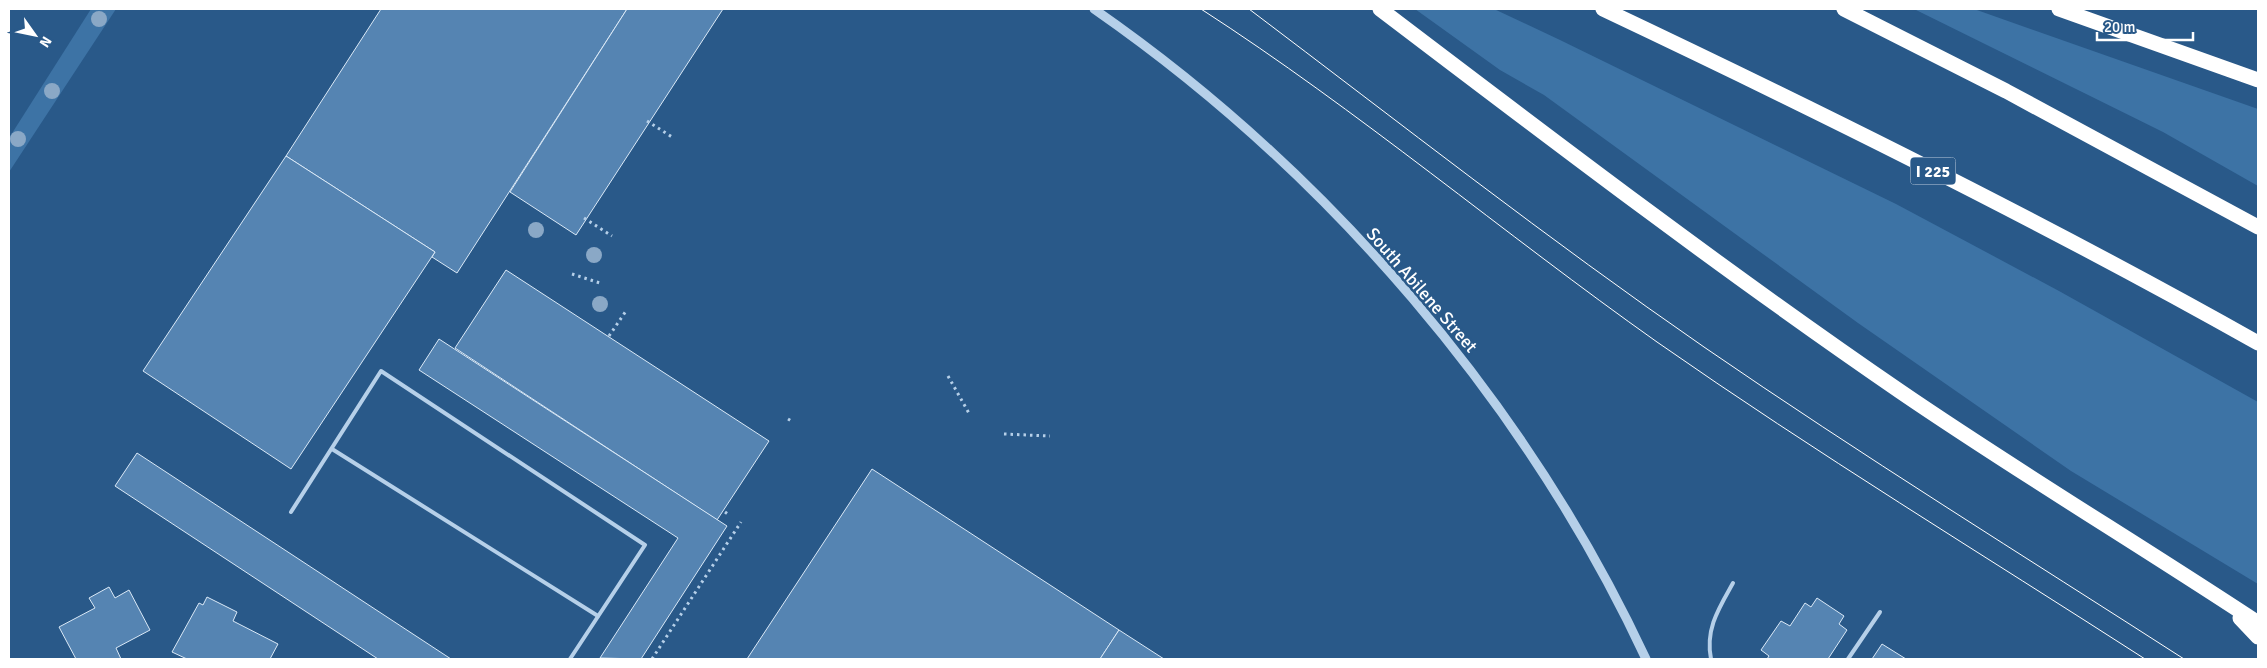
<svg xmlns="http://www.w3.org/2000/svg" width="2267" height="668" viewBox="0 0 2267 668" font-family="Signika,sans-serif">
	<style>
		.green { fill: #3d73a5 }
		.building { fill: #5584b2; stroke: #dae9f7 }
		.lines { fill: none; stroke-linecap: round; stroke-linejoin: round }
		.path { stroke: #b6d0e9; stroke-width: 3; stroke-dasharray: 2.5 4; stroke-linecap: butt }
		.service { stroke: #b6d0e9; stroke-width: 4 }
		.tertiary { stroke: #b6d0e9; stroke-width: 9 }
		.motorway { stroke: #fff; stroke-width: 15 }
		.tram { stroke: #fff; stroke-width: 1 }
		.tree { fill: #8aa8c6 }
		.labels { text-anchor: middle; stroke-width: 5; stroke-linejoin: round; paint-order: stroke }
		.shield { fill: #295989; stroke: #bfcddc; stroke-width: 1 }
		.shield-label { font-size: 16px; font-weight: bold; fill: #fff }
		.street-label { font-size: 18px; fill: #fff; stroke: #295989 }
	</style>
	<rect width="100%" height="100%" fill="#295989"/>
	<g class="green">
		<path d="M91,9H116L9,172V138Z"/>
		<path d="M1415,9H1494L1560,40L1896,204L2059,291L2258,402V584L2071,471L1858,323L1544,95L1500,70Z"/>
		<path d="M1914,9H1974L2258,109V186L2163,132Z"/>
	</g>
	<g class="building">
		<path d="M381,9H627L457,273L432,257L435,252L286,156Z"/>
		<path d="M627,9H723L576,235L510,192Z"/>
		<path d="M286,156L435,252L291,469L143,371Z"/>
		<path d="M506,270L769,441L717,520L455,348Z"/>
		<path d="M439,339L727,526L641,659L600,658L678,538L419,370Z"/>
		<path d="M137,453L451,659H378L115,486Z"/>
		<path d="M872,469L1119,630L1100,659H747Z"/>
		<path d="M109,587L115,598L129,590L150,630L116,648L121,659H76L59,627L95,608L89,598Z"/>
		<path d="M207,597L237,612L233,621L278,644L270,659H187L172,652L199,603L203,605Z"/>
		<path d="M1817,598L1844,616L1839,624L1847,630L1828,659H1767L1769,656L1761,650L1781,621L1790,626L1805,603L1811,607Z"/>
		<path d="M1119,630L1164,659H1100Z"/>
		<path d="M1882,644L1906,659H1872Z"/>
	</g>
	<g class="lines">
		<g class="path">
			<path d="M647,121L672,137"/>
			<path d="M584,218L612,236"/>
			<path d="M572,274L600,283"/>
			<path d="M609,336L626,311"/>
			<path d="M948,376L970,415"/>
			<path d="M788,419L793,422"/>
			<path d="M1004,434L1050,436"/>
			<path d="M725,512L729,515"/>
			<path d="M652,659L741,522"/>
		</g>
		<g class="service">
			<path d="M332,449L598,616"/>
			<path d="M291,512L381,371L645,545L570,659"/>
			<path d="M1711,659C1705,629 1719,608 1733,583"/>
			<path d="M1848,659L1880,612"/>
		</g>
		<path class="tertiary" d="M1094,9C1327,171 1526,402 1646,659"/>
		<g class="motorway">
			<path d="M1380,9C1551,139 1723,270 1901,392C2018,472 2140,545 2258,623"/>
			<path d="M1603,9C1825,114 2045,223 2258,343"/>
			<path d="M1844,9L2006,91L2258,227"/>
			<path d="M2059,9L2258,80"/>
			<path d="M2240,618L2258,637"/>
		</g>
		<g class="tram">
			<path d="M1201,9C1359,111 1503,233 1657,342C1816,453 1982,554 2145,659"/>
			<path d="M1249,9C1400,123 1549,240 1704,347C1861,455 2024,556 2184,659"/>
		</g>
	</g>
	<g class="tree">
		<circle cx="99" cy="19" r="8"/>
		<circle cx="52" cy="91" r="8"/>
		<circle cx="18" cy="139" r="8"/>
		<circle cx="536" cy="230" r="8"/>
		<circle cx="594" cy="255" r="8"/>
		<circle cx="600" cy="304" r="8"/>
	</g>
	<g class="labels">
		<rect class="shield" x="1910.5" y="157.5" width="45" height="27" rx="4"/>
		<g class="shield-label">
			<text x="1933" y="177">I 225</text>
		</g>
		<g class="street-label">
			<text transform="translate(1422 290) rotate(49)" y="6">South Abilene Street</text>
		</g>
	</g>
	<rect width="2267" height="668" fill="none" stroke="#ffffff" stroke-width="20"/>
	<g transform="translate(35 35) rotate(123)" stroke="#295989" stroke-width="4" paint-order="stroke">
	<path d="M0-4L9 19L0 12L-9 19Z" fill="#ffffff"/>
	<text y="-8" font-size="14" font-weight="bold" text-anchor="middle" fill="#ffffff">N</text>
	</g>
	<path d="M2097 32v8h96v-8" fill="none" stroke="#ffffff" stroke-width="2.5"/>
	<text x="2104" y="32" font-size="15" fill="#ffffff" stroke="#295989" stroke-width="4" paint-order="stroke">20 m</text>
</svg>
